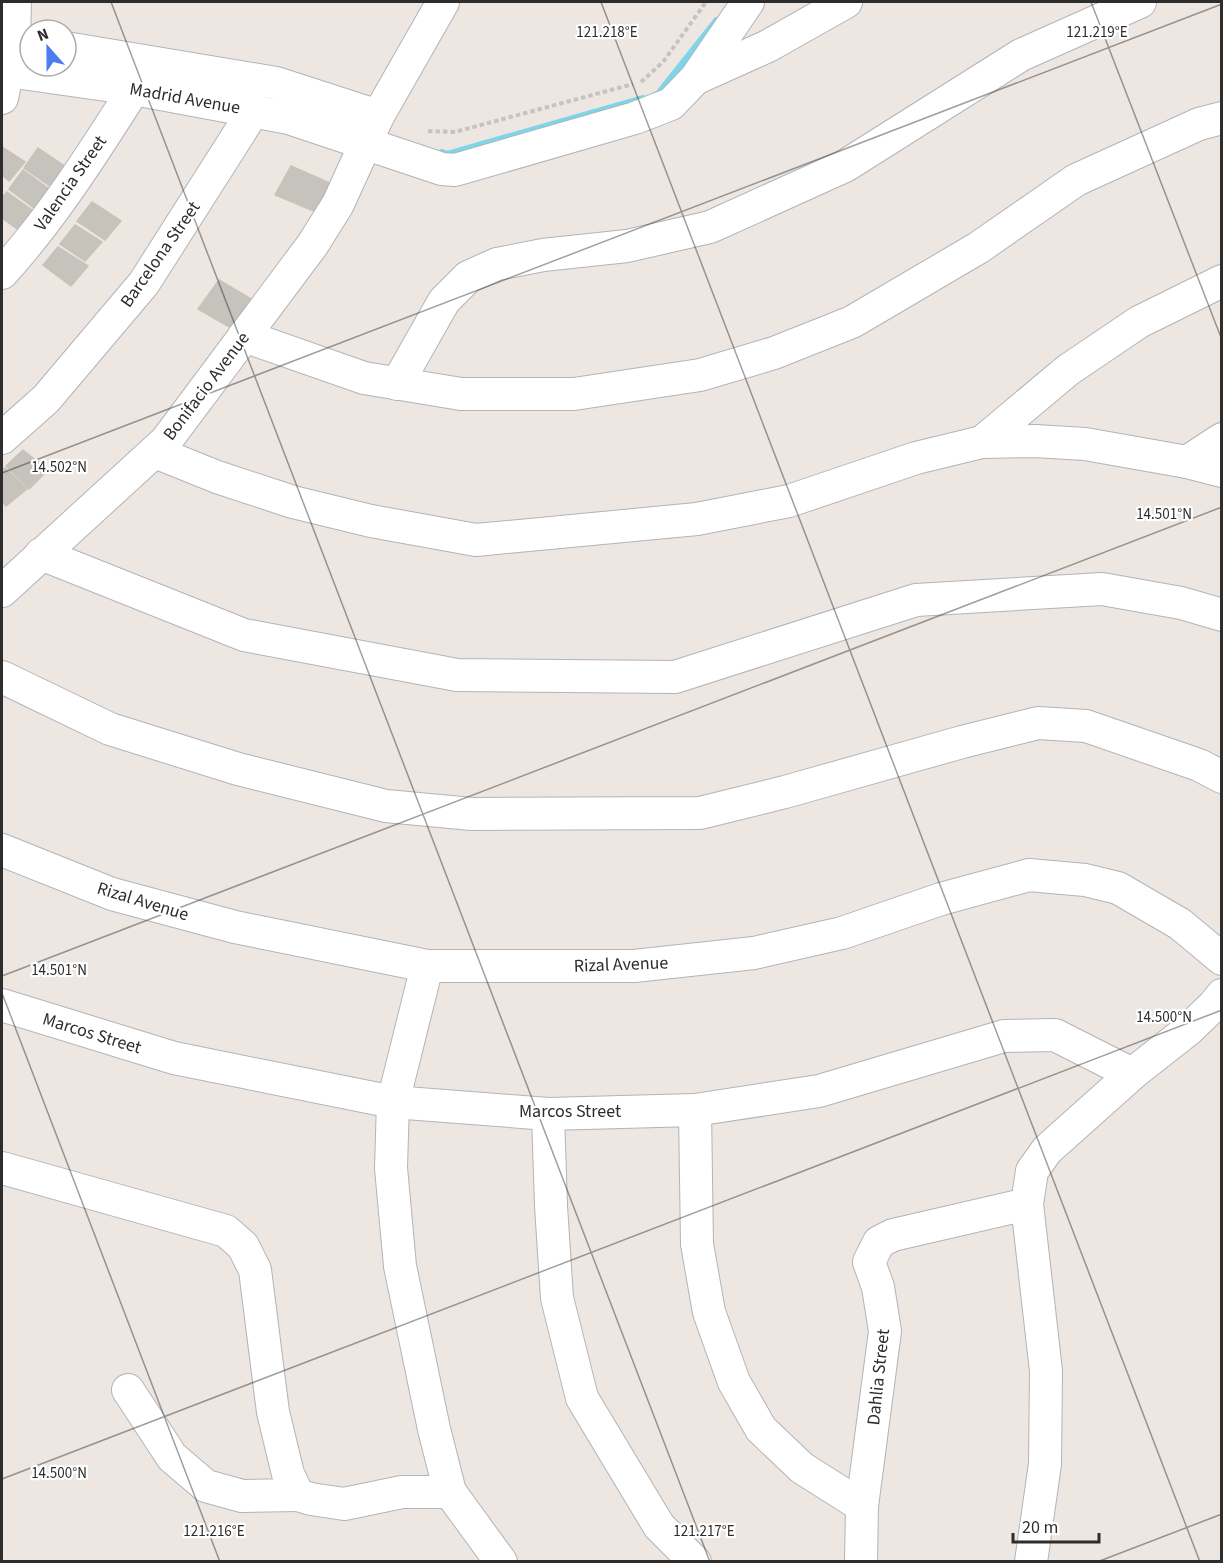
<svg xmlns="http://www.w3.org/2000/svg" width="1223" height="1563" viewBox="0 0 1223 1563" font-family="'Source Sans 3',sans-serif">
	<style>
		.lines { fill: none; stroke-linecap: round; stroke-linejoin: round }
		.stream { stroke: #7bd7e8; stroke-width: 8 }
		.building { fill: #c6c2bc; stroke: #c9c2ba; stroke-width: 1.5 }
		.minor-casing { stroke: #b1b4bc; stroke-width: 34 }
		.path { stroke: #c4c4c4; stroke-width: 4; stroke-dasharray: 4.5 3; stroke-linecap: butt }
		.minor { stroke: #fff; stroke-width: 32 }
		.ticks { fill: none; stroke: #2d2d2d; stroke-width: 1.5; stroke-opacity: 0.45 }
		.labels { text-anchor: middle; stroke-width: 4.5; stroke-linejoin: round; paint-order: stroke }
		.street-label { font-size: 18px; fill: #2d2d2d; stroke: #fff }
		.ticks-label { font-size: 15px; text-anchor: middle; fill: #2d2d2d; stroke: #fff; stroke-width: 4.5; stroke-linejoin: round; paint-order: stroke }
	</style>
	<rect width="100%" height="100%" fill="#ede6e1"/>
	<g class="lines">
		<g class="stream">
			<path d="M655,96L659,94L717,21"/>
			<path d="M442,153L447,155L643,99"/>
		</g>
	</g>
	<g class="building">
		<path d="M2,147L25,162L9,181L2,175Z"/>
		<path d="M38,148L75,173L60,193L24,168Z"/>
		<path d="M291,166L337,186L321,214L275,195Z"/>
		<path d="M23,170L57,195L42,214L9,189Z"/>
		<path d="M7,192L40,216L26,235L2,218V198Z"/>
		<path d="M92,202L121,221L105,240L77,221Z"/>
		<path d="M75,225L102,242L85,261L60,244Z"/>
		<path d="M58,247L88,266L71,286L43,265Z"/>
		<path d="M219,280L263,306L240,333L198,309Z"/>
		<path d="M23,450L48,470L29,489L6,466Z"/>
		<path d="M5,468L27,489L6,506L2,501V471Z"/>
	</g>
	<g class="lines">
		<defs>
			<g id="minor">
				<path d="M66,48L276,83L378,116"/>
				<path d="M2,70L134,89L289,118L442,169L455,170L635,118L671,104L696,78L748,2"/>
				<path d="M697,78L768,46L846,2"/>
				<path d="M2,98L14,40L15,2"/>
				<path d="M2,273C53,217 93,153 134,89"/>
				<path d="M244,336L364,378L461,394H574L700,375L774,353L852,322L978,248L1076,180L1199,124L1222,118"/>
				<path d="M397,384L444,301L468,277L497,264L543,255L627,246L710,227L845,166L1021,55L1140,2"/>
				<path d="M2,438L46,399L144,283L254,110"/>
				<path d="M982,442L1068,370L1139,322L1222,281"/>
				<path d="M155,452L217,477L293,502L371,521L476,540L697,519L789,501L916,458L982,442L1035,441L1085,444L1187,462L1222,471"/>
				<path d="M1187,462L1222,439"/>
				<path d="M41,554L244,635L457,675L675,677L916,600L1102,589L1181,603L1222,615"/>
				<path d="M2,591L166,441L313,244L338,204L378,116L443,2"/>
				<path d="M2,677L110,729L238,769L386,806L472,814L700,813L785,792L962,742L1038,723L1086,726L1199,765L1222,777"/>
				<path d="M2,850L112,894L235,927L427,966H634L754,953L842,933L941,899L1029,875L1085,880L1118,888L1180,924L1222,959"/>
				<path d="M427,966L393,1102L391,1168L400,1266L434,1429L450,1492L501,1562"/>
				<path d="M2,1005L174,1058L393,1102L548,1114L695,1110L819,1091L1004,1036L1055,1035L1132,1074"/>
				<path d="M695,1110L697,1244L709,1312L734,1382L761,1429L802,1468L862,1506"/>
				<path d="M548,1114L551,1206L557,1298L582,1398L659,1526L695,1562"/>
				<path d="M2,1168L226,1231L243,1246L255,1270L273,1412L288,1474L298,1495L311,1499L344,1504L402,1492H450"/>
				<path d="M128,1390L172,1457L206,1486L242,1496L298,1495"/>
				<path d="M861,1562L862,1506L885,1331L878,1287L869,1262L879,1242L893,1235L1027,1204"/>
				<path d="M1031,1562L1045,1464L1046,1371L1027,1204L1032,1171L1047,1150L1132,1074L1188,1030L1214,1005L1222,995"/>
			</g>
		</defs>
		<use href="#minor" class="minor-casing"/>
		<g class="path">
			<path d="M641,82L663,62L706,2"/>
			<path d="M428,131L455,132L633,84"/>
		</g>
		<use href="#minor" class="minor"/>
	</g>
	<path class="ticks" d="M111,2L710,1562M601,2L1200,1562M1091,2L1222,340M2,473L1222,4M2,976L1222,507M2,993L220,1562M2,1479L1222,1010M1097,1562L1222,1514"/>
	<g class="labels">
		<g class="street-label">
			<text transform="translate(185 98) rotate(10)" y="6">Madrid Avenue</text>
			<text transform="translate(70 183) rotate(-55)" y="6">Valencia Street</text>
			<text transform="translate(160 254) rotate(-55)" y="6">Barcelona Street</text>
			<text transform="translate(206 386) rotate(-53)" y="6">Bonifacio Avenue</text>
			<text transform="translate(143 901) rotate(17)" y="6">Rizal Avenue</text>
			<text transform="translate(621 964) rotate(-2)" y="6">Rizal Avenue</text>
			<text transform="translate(92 1033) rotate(17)" y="6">Marcos Street</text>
			<text x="570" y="1117">Marcos Street</text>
			<text transform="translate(878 1377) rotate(-84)" y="6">Dahlia Street</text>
		</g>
	</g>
	<g class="ticks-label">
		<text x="607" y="37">121.218°E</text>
		<text x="1097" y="37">121.219°E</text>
		<text x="59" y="472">14.502°N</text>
		<text x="1164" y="519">14.501°N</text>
		<text x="59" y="975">14.501°N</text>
		<text x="1164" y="1022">14.500°N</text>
		<text x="59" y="1478">14.500°N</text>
		<text x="214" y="1536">121.216°E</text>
		<text x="704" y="1536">121.217°E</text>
	</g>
	<rect width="1223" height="1563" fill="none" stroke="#2d2d2d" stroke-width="6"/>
	<g transform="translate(48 48) rotate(339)"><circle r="28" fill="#ffffff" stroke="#ababab" stroke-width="1.5"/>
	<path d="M0-4.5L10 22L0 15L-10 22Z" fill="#4c7cef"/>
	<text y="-9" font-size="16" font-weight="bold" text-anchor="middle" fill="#2d2d2d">N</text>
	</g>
	<path d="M1013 1533v9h86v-9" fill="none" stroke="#2d2d2d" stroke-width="3"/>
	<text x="1022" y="1533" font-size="18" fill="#2d2d2d" stroke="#ffffff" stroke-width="4.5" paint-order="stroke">20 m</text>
</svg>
